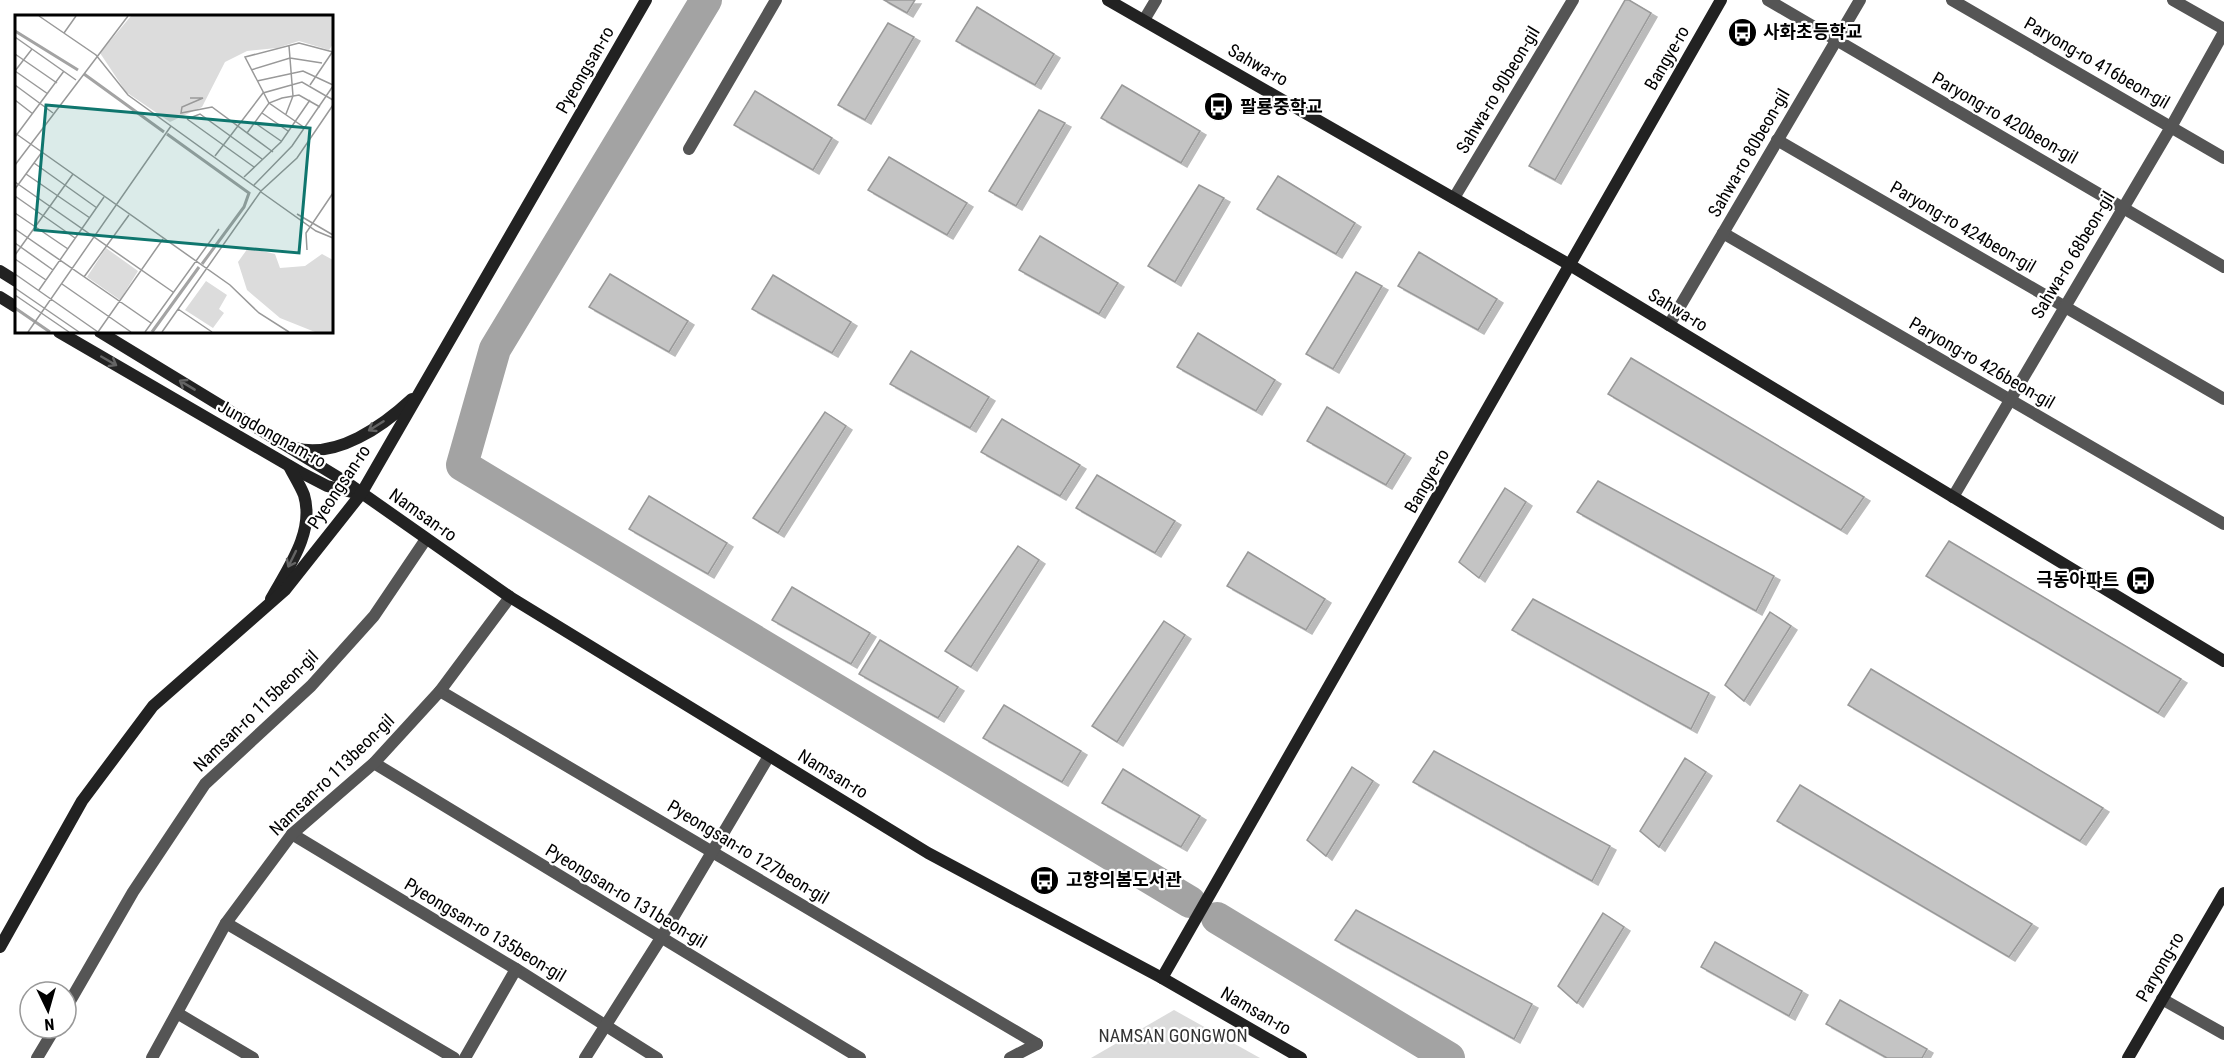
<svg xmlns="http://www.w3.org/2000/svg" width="2224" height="1058" viewBox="0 0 2224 1058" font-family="'Roboto Condensed','Noto Sans KR',sans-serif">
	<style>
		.green { fill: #dcdcdc }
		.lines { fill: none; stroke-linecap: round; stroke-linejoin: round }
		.river { stroke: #a3a3a3; stroke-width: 32 }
		.building { fill: #c4c4c4; stroke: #999; stroke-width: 1.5; filter: url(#shadow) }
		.street { stroke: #555; stroke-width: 12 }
		.secondary { stroke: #222; stroke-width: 12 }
		.oneway { stroke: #646464 }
		.labels { text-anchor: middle; stroke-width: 4.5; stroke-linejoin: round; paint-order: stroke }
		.poi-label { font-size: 18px; font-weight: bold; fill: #000; stroke: #fff; text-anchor: start }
		.street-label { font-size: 18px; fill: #000; stroke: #fff }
		.park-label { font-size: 18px; fill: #333; stroke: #fff }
		.inset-river { fill: none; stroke: #a3a3a3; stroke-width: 3 }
		.inset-road { fill: none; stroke: #999; stroke-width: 1.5 }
		.view { fill: #0f766e; fill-opacity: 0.15; stroke: #0f766e; stroke-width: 3 }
		.inset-edge { fill: none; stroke: #000; stroke-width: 3 }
	</style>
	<defs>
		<filter id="shadow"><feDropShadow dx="6" dy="4" stdDeviation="0" flood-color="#0004"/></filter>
	</defs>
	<rect width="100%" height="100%" fill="#fff"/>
	<path class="green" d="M1174,1010L1260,1058H1091Z"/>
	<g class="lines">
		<g class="river">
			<path d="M706,0L495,349L462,465L1190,902"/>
			<path d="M1217,918L1449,1058"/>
		</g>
	</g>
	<g class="building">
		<path d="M884,0H915L907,13Z"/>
		<path d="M1625,0H1629L1651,13L1555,180L1529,166Z"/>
		<path d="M977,7L1054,54L1035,85L956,41Z"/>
		<path d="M888,23L914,37L865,120L838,105Z"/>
		<path d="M1122,85L1200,131L1181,163L1101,118Z"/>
		<path d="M755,91L832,138L813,170L734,125Z"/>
		<path d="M1039,110L1065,123L1016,206L989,191Z"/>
		<path d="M889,157L967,203L947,235L868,190Z"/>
		<path d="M1278,176L1355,223L1336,254L1257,209Z"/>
		<path d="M1199,185L1224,198L1175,282L1148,266Z"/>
		<path d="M1040,236L1118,283L1099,314L1019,270Z"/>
		<path d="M1419,252L1497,299L1478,330L1398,286Z"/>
		<path d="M1356,272L1382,286L1333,369L1306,354Z"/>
		<path d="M610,274L688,321L669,352L589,307Z"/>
		<path d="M773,275L851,322L832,353L752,309Z"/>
		<path d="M1198,333L1275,380L1256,411L1177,367Z"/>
		<path d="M911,351L989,397L970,428L890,384Z"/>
		<path d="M1631,358L1864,497L1841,530L1608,394Z"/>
		<path d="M1327,407L1405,454L1386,485L1307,441Z"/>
		<path d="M825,412L846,426L778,533L753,518Z"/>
		<path d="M1002,419L1080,465L1060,496L981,452Z"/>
		<path d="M1097,475L1175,521L1155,553L1076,508Z"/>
		<path d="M1598,481L1774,576L1756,611L1577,512Z"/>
		<path d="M1505,488L1526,502L1479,578L1459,562Z"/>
		<path d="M649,496L727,543L708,574L629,529Z"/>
		<path d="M1949,541L2181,679L2158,713L1926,576Z"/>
		<path d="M1018,546L1039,560L971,667L945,651Z"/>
		<path d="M1248,552L1325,599L1306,630L1227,586Z"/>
		<path d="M792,587L870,633L851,664L772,620Z"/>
		<path d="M1533,599L1709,693L1691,729L1512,630Z"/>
		<path d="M1770,612L1791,626L1744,701L1725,685Z"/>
		<path d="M1164,621L1185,635L1117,742L1092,726Z"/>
		<path d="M880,640L958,687L938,718L859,674Z"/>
		<path d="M1871,669L2103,808L2080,841L1848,705Z"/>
		<path d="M1004,705L1081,751L1062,782L983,738Z"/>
		<path d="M1434,751L1610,846L1592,881L1413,782Z"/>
		<path d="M1685,758L1706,772L1659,847L1640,831Z"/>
		<path d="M1352,767L1373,781L1326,856L1307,840Z"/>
		<path d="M1123,769L1200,816L1181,847L1102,803Z"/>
		<path d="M1800,785L2032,924L2009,957L1777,821Z"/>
		<path d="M1356,910L1532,1004L1514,1039L1335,940Z"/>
		<path d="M1603,913L1624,927L1577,1003L1558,986Z"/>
		<path d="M1715,942L1802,991L1789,1016L1701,967Z"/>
		<path d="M1840,1000L1927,1049L1922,1058H1887L1826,1024Z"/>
	</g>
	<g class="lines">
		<g class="street">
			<path d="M1768,0L2224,267"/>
			<path d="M1952,0L2224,158"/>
			<path d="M2173,0L2224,29"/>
			<path d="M1144,20L1156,0"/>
			<path d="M1777,140L2224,399"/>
			<path d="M689,149L776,0"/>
			<path d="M1454,198L1573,0"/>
			<path d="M1723,233L2224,524"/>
			<path d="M1669,325L1860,0"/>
			<path d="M1953,497L2171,127L2224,32"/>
			<path d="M440,691L1037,1044"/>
			<path d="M374,763L860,1058"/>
			<path d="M292,834L516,969L657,1058"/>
			<path d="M226,923L454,1058"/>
			<path d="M2162,999L2224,1034"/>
			<path d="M66,1008L133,892L205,784L311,686L374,616L426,539"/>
			<path d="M177,1013L253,1058"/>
			<path d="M37,1058L55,1028"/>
			<path d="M152,1058L226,923L292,834L374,763L440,691L510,597"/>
			<path d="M465,1058L516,969"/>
			<path d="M585,1058L661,938L769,756"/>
			<path d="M1010,1058L1037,1044"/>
		</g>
		<g class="secondary">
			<path d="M1108,0L1570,265L2224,661"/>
			<path d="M0,271L16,281"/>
			<path d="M0,297L16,307"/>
			<path d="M59,332L300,472L327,486L360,494"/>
			<path d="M100,332L346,482L510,597L928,853L1162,978L1301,1058"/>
			<path d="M295,448C337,459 383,426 412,399"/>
			<path d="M271,599C288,568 315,532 304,495C300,485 294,476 289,466"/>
			<path d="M0,947L82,801L153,706L285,590L361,494L646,0"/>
			<path d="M1162,978L1721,0"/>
			<path d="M2128,1058L2224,893"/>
		</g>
	</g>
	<defs><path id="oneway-shaft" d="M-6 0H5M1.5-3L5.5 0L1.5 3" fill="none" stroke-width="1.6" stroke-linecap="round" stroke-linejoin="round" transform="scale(1.5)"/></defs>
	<g class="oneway">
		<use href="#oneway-shaft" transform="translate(109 361) rotate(30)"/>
		<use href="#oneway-shaft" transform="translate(187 385) rotate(-149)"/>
		<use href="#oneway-shaft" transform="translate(376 426) rotate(148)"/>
		<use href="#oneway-shaft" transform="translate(292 559) rotate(116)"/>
	</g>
	<defs>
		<symbol id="bus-disc" viewBox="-11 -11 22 22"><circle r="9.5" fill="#000" stroke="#fff"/><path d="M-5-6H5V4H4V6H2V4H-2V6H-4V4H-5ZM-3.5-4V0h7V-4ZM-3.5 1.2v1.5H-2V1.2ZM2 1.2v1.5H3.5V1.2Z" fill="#fff"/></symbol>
	</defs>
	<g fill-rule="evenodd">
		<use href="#bus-disc" x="1726" y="16" width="33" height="33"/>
		<use href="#bus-disc" x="1202" y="90" width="33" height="33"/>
		<use href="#bus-disc" x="2124" y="564" width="33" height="33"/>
		<use href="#bus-disc" x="1028" y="864" width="33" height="33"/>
	</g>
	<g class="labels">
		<g class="poi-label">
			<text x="1763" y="38">사화초등학교</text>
			<text x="1240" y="113">팔룡중학교</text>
			<text x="2119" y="586" text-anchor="end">극동아파트</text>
			<text x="1066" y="886">고향의봄도서관</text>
		</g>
		<g class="street-label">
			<text transform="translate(1667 58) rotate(-60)" y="6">Bangye-ro</text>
			<text transform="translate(2097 63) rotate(30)" y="6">Paryong-ro 416beon-gil</text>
			<text transform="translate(1258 65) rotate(30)" y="6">Sahwa-ro</text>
			<text transform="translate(585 70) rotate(-60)" y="6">Pyeongsan-ro</text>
			<text transform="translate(1498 90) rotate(-59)" y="6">Sahwa-ro 90beon-gil</text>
			<text transform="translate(2005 118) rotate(30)" y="6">Paryong-ro 420beon-gil</text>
			<text transform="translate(1749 153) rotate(-60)" y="6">Sahwa-ro 80beon-gil</text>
			<text transform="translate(1963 227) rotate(30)" y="6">Paryong-ro 424beon-gil</text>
			<text transform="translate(2073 255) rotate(-59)" y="6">Sahwa-ro 68beon-gil</text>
			<text transform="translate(1678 310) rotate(31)" y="6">Sahwa-ro</text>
			<text transform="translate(1982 363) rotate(30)" y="6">Paryong-ro 426beon-gil</text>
			<text transform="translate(272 434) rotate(29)" y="6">Jungdongnam-ro</text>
			<text transform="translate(1427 481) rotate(-60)" y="6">Bangye-ro</text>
			<text transform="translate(339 487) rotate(-56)" y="6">Pyeongsan-ro</text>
			<text transform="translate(423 515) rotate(35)" y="6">Namsan-ro</text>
			<text transform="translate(256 711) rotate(-44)" y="6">Namsan-ro 115beon-gil</text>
			<text transform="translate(833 774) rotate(31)" y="6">Namsan-ro</text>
			<text transform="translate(332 775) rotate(-44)" y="6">Namsan-ro 113beon-gil</text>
			<text transform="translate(748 852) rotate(31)" y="6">Pyeongsan-ro 127beon-gil</text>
			<text transform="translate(626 896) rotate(31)" y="6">Pyeongsan-ro 131beon-gil</text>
			<text transform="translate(485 930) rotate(31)" y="6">Pyeongsan-ro 135beon-gil</text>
			<text transform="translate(2160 967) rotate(-60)" y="6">Paryong-ro</text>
			<text transform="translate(1256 1011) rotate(30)" y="6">Namsan-ro</text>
		</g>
		<g class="park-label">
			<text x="1173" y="1042">NAMSAN GONGWON</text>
		</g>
	</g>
	<g transform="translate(15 15)">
		<rect width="318" height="318" fill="#fff"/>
		<path d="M116,1H318V29L314,35L284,26L262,33L232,36L210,47L187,92L155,107L111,77L85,38ZM91,233L123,256L105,285L72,262ZM233,233L260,239L265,253L290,251L307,239L318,245V317H300L265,303L232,275L223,247ZM191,266L212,280L204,294L209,298L198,313L170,295Z" fill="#dcdcdc"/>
		<path class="inset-river" d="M0,16L63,55M69,59L149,117M152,119L234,178L229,192L187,249M0,293L35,317M137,317L184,252"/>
		<path class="inset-road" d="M24,1L81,40L113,80L246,176M49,18L61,1M0,22L61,65M0,39L42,68M236,55L275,43L307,48M0,56L33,79M0,56L17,34M242,66L288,56L318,70M0,70L38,98M295,70L318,36M175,83H188L167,92L166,98L197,92L258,137M0,85L18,99M247,98L273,116M271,99L278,81L274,31M172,104L185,99L247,144M172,104L239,152M240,108L266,126M290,113L254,88L230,42L284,28L318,37M0,118L215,270L244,298L274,317M232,118L254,88L267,83L284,80L305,92M0,122L49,56M200,141L248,78L287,67L318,85M19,148L82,193M0,150L113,1M11,159L75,203M229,162L266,127L295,85M0,167L158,277M239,170L277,131L318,71M0,174L27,137M246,177L301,216L318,223M0,181L60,223M0,198L53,234M282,199L318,220M0,214L136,308M0,228L38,255M292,235L291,218L318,178M0,240L58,159M0,244L31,265M0,259L83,317M69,262L114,200M47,269L116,317M0,273L64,317M24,275L89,182M0,280L54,317M163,294L197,317M13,317L156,111M83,317L148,224M130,317L204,214M147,317L246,176L282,143L318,90"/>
		<path class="view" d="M31,90L295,113L284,238L20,215Z"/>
		<rect width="318" height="318" class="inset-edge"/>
	</g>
	<g transform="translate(48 1010) rotate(175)"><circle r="28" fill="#ffffff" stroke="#999999" stroke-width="1.5"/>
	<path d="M0-4.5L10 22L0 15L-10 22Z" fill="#000000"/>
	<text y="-9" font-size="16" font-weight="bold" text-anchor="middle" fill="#000000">N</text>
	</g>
</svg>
